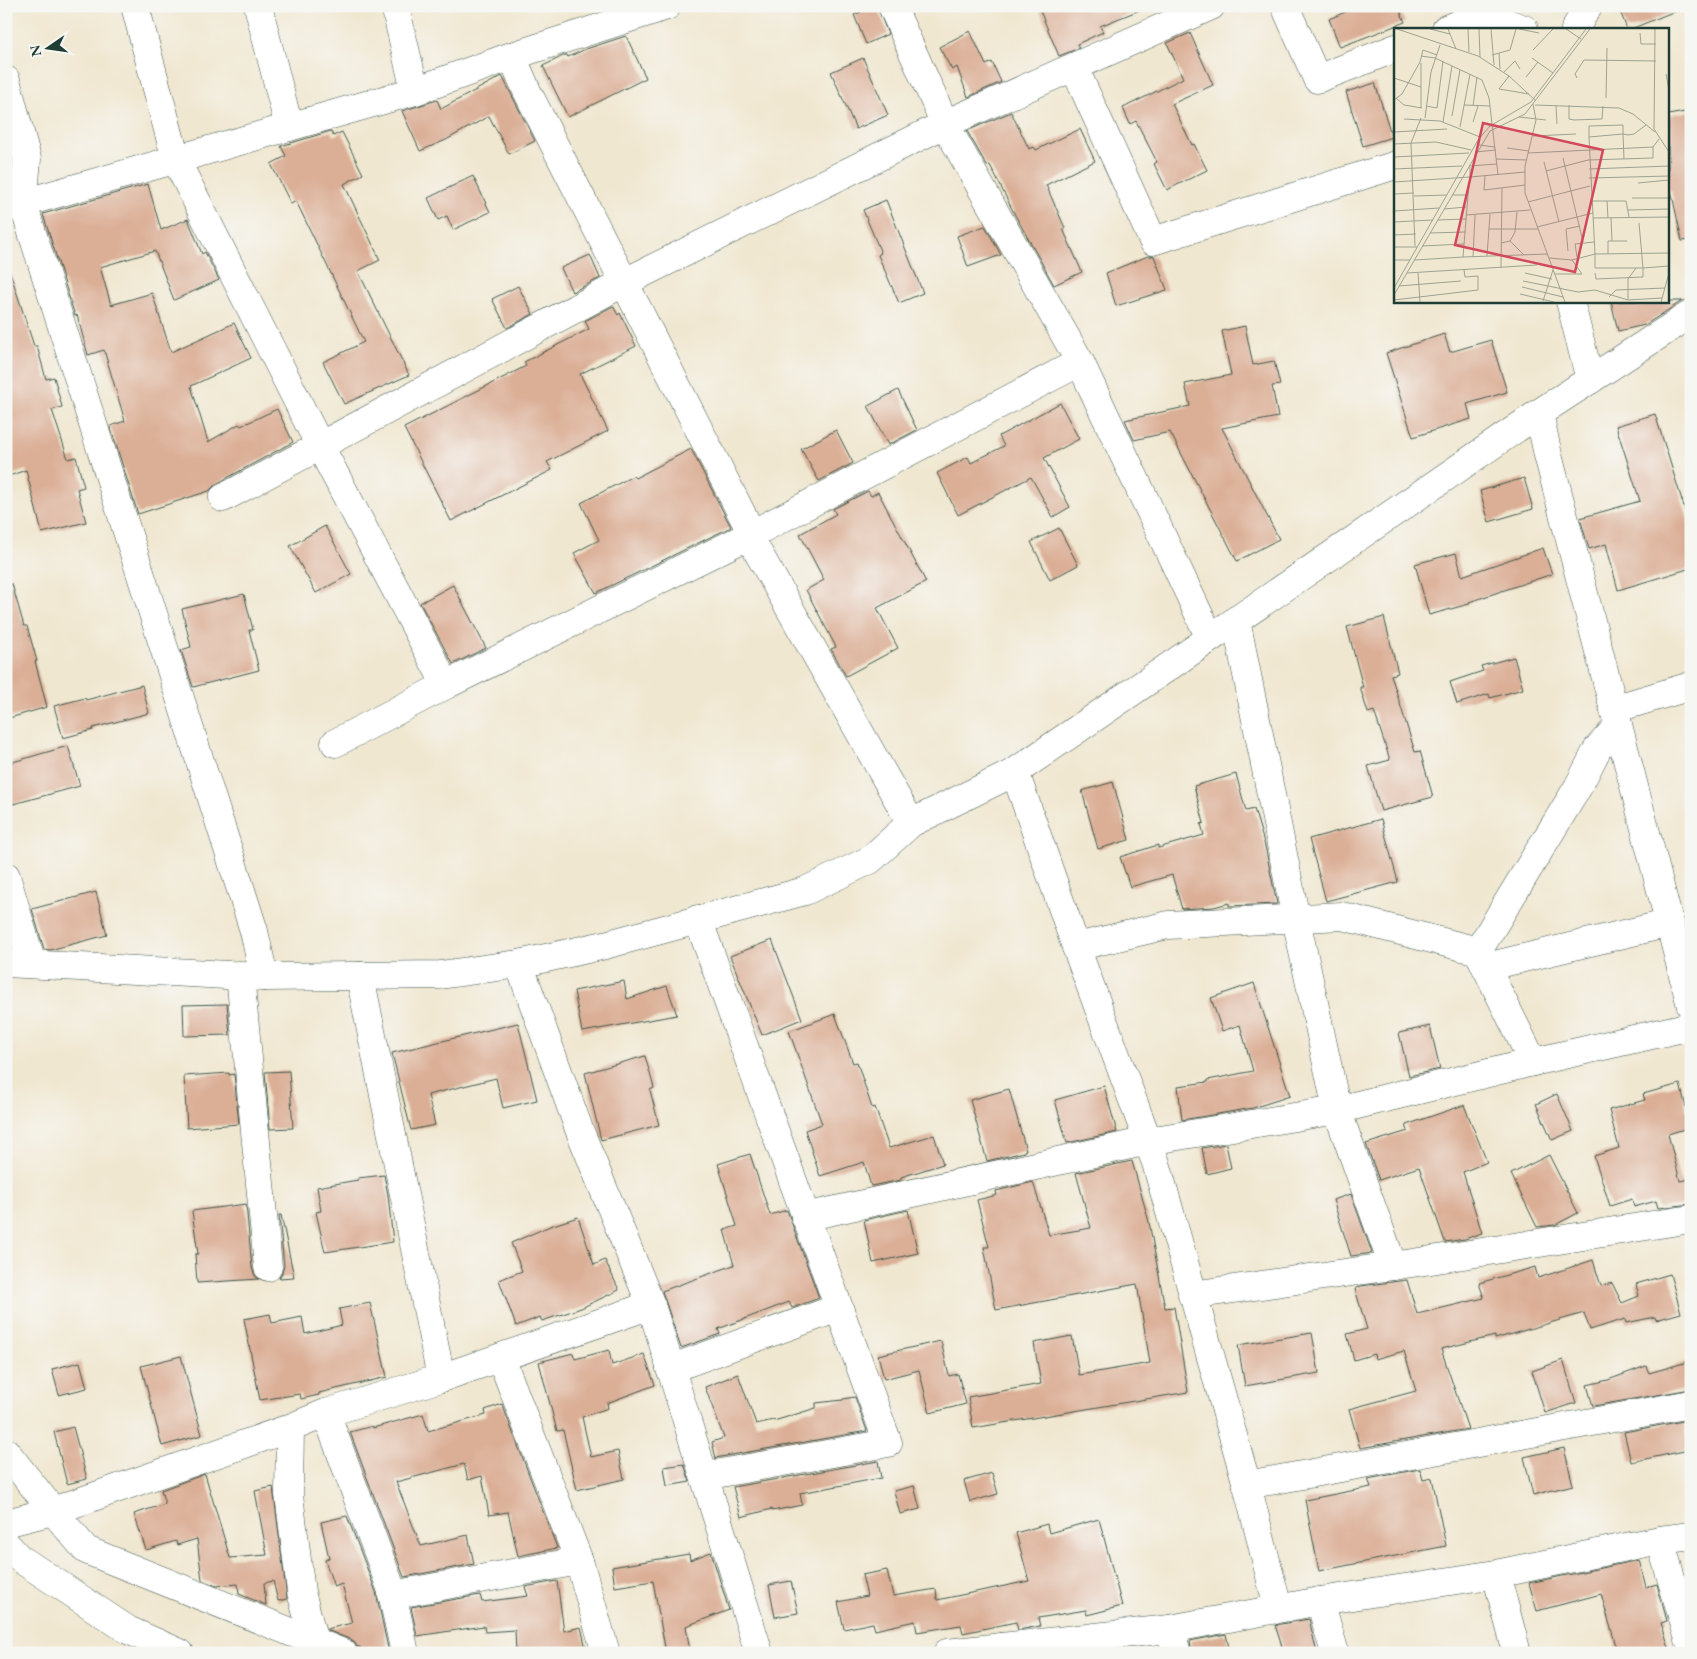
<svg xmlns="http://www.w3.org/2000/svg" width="1697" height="1659" viewBox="0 0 1697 1659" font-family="'EB Garamond',serif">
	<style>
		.building { fill: #dbaf96 }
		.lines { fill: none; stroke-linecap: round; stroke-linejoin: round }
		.minor-casing { stroke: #3e564b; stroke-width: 29 }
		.minor { stroke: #fff; stroke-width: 28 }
		.inset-road { fill: none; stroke: #9ca392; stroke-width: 1 }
		.view { fill: #d1495b; fill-opacity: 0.15; stroke: #d1495b; stroke-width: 2.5 }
		.inset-edge { fill: none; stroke: #1f3d34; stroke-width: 2.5 }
	</style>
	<rect width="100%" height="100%" fill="#f6f6f2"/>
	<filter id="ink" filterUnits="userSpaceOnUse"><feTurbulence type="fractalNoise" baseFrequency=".02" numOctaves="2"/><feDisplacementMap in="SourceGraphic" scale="10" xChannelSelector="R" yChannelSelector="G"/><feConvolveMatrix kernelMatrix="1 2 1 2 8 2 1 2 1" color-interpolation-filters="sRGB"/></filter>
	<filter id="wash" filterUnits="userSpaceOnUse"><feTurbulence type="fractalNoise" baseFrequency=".0096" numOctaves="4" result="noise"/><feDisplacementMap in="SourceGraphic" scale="20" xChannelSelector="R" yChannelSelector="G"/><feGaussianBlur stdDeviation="1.12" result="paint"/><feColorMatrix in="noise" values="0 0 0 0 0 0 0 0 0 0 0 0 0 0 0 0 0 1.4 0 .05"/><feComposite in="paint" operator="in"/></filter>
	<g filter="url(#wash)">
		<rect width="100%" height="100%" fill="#f0e7d0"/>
		<g id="blocks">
			<g class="building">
				<path d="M874,6H877L888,34L866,44L854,15Z"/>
				<path d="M1038,6H1147V7L1100,26L1103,32L1077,44L1079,48L1059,56Z"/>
				<path d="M1359,6H1398L1405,22L1340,47L1329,19Z"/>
				<path d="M1618,6H1685V7L1631,29H1627Z"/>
				<path d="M970,31L986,65L992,62L1001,82L968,97L957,67L952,70L939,47Z"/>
				<path d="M1190,33L1213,85L1172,104L1192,145L1194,144L1207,170L1167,190L1154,164L1157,162L1136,121L1130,124L1123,108L1183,78L1167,43Z"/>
				<path d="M626,36L646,78L568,117L543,66L565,55H567L568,57L586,49Z"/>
				<path d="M863,58L888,115L856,129L831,72Z"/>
				<path d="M502,76L535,141L509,154L489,116L446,140L420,151L402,111L437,100L441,109Z"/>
				<path d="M1375,83L1392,137L1363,146L1346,92Z"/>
				<path d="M1691,111V240L1682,241L1671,190H1668V115Z"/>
				<path d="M1011,112L1029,149L1034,147L1036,150L1080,129L1095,161L1046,185L1065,228L1063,229L1082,272L1054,285L1015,215L990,165L987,166L967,131Z"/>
				<path d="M331,131L333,136L342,132L363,174L344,184L380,260L358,271L409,375L344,404L323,362L364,342L296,201L291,204L271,164L286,156L281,146Z"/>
				<path d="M473,176L490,212L453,230L447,216L438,220L428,198Z"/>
				<path d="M148,184L161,230L188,219L202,254L205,252L219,280L174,300L155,251L100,267L111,305L152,293L171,352L234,323L251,358L191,386L208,442L239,424L241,426L277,409L293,442L216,484L209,491L138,514L110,426L125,421L104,350L88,355L77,315L75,316L43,214Z"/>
				<path d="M886,200L923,293L899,303L878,255L881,253L863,210Z"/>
				<path d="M985,226L1001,255L968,267L957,236Z"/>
				<path d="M590,255L600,278L572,292L561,268Z"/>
				<path d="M1148,256H1154L1167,290L1116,306L1106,273Z"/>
				<path d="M6,272H10L34,346H37L46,379L54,377L62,407L52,410L68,459L76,457L84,487L77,489L86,522L42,533L26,470L6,477Z"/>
				<path d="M518,286L533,314L507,328L492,299Z"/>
				<path d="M1611,301H1682L1645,325L1618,331Z"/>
				<path d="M613,306L618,315L620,313L636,346L580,374L608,431L547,462L552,470L451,521L404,428L526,366L524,362L589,329L585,321Z"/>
				<path d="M1245,326L1253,365L1274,361L1280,385L1272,386L1278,417L1222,428L1279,539L1237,561L1170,432L1134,440L1125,420L1190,406L1185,384L1231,375L1222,331Z"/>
				<path d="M1444,334L1450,352L1491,340L1507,392L1467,404L1471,419L1413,437L1386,353Z"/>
				<path d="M898,390L917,430L888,445L868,406Z"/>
				<path d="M1060,403L1079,439L1044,458L1070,507L1053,517L1031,477L958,515L937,473L968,457L971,463L1004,446L999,436Z"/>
				<path d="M1655,414L1691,529V568L1618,590L1606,544L1589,549L1580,518L1640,501L1616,426Z"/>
				<path d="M836,430L853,463L819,481L801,449Z"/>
				<path d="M691,449L731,527L596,593L574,553L599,540L581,503L633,476L635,478Z"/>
				<path d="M1524,478L1533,509L1489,522L1480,491Z"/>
				<path d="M868,491L871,496L878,492L926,582L877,608L898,648L846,676L831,649L836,647L806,590L824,580L800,534L836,514L833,509Z"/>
				<path d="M325,526L351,574L316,593L290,546Z"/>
				<path d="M1059,528L1078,565L1050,580L1031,542Z"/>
				<path d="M1543,548L1552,574L1469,602V604L1429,615L1415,564L1456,553L1462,576Z"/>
				<path d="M6,584H12L24,626H27L37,661H35L47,707L6,719Z"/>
				<path d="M453,585L486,648L453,664L420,603Z"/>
				<path d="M244,594L253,630H249L259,670L193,687L181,650L191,647L182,609Z"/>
				<path d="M1384,617L1398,673L1391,675L1415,752L1420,751L1433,797L1381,811L1368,766L1390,760L1374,711L1368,713L1360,687H1363L1347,627Z"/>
				<path d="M1514,657L1523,689L1490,698L1489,694L1457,704L1450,682L1483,671L1481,666Z"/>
				<path d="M142,685L149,713L93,728V730L63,738L54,706L85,698L86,700Z"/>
				<path d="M68,746L80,786L6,806V764Z"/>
				<path d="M1236,774L1246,811L1254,809L1265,846L1277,904L1229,906V903L1214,907L1182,909L1172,875L1130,887L1120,857L1158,845V848L1204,835L1201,824L1204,823L1194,786Z"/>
				<path d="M1113,782L1129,840L1098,849L1082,791Z"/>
				<path d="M1381,819L1398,882L1326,901L1309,839Z"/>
				<path d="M96,892L107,935L50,950L44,949L32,909Z"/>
				<path d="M772,940L802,1019L762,1035L730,956Z"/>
				<path d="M624,981L627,999L667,986L677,1015L582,1032L574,991Z"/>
				<path d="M1254,983L1290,1096L1253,1108L1182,1120L1178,1086L1208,1082V1080L1253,1071L1240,1025L1222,1031L1211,998Z"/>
				<path d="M227,1004L230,1035L184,1036L183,1005Z"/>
				<path d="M835,1014L853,1063L857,1062L872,1108L875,1107L889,1148L934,1135L943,1164L901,1177V1180L871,1186L864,1162L820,1176L805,1130L822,1124L789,1031Z"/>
				<path d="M518,1023L537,1100L503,1108L496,1078L428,1095L435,1125L411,1130L392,1053Z"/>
				<path d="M1430,1026L1440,1069L1409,1076L1399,1033Z"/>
				<path d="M645,1056L654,1088L650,1090L659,1125L601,1140L585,1073Z"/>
				<path d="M289,1071L293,1128L270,1129L265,1072Z"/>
				<path d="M229,1073V1075L234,1074L239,1124L187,1128L184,1076Z"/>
				<path d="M1680,1084L1691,1127L1668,1134L1680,1181L1691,1179V1204L1658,1208L1656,1201L1634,1207L1632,1199L1610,1206L1594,1156L1619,1148L1609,1110L1645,1100L1643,1094Z"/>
				<path d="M1104,1086L1117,1132L1067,1143L1055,1100Z"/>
				<path d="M1009,1089L1026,1150L1024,1151V1152L987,1161L970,1100Z"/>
				<path d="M1557,1094L1573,1131L1552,1140L1536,1104Z"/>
				<path d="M1464,1105L1487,1162L1463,1172L1482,1233L1465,1239L1445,1242L1419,1167L1379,1180L1366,1144L1408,1131L1406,1125Z"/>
				<path d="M1226,1144L1231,1168L1207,1174L1202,1148Z"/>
				<path d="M750,1154L770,1215L787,1210L819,1298L792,1308L789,1302L718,1329L720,1334L681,1348L662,1291L734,1265L724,1230L737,1226L718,1164Z"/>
				<path d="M1549,1155L1578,1213L1555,1225L1537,1227L1511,1174Z"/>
				<path d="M1132,1161L1149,1222L1165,1308L1174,1307L1188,1392L973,1428L968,1397L1041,1384L1034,1343L1072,1336L1079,1375L1150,1363L1137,1284L996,1310L984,1247H989L977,1200L997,1195L996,1191L1033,1182L1049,1235L1091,1228L1076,1173Z"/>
				<path d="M384,1175L388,1195L393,1242L325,1252L316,1212L321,1211L317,1187L358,1180V1178Z"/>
				<path d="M1351,1194L1372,1253L1351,1256L1333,1200Z"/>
				<path d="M246,1204L252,1268L255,1276L259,1279L197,1283L195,1254H198L192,1211Z"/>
				<path d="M908,1210L918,1253L873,1263L864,1220Z"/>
				<path d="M279,1215H281L294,1277L279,1278L282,1273L284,1266Z"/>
				<path d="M578,1217L594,1265L605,1260L619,1290L581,1308L542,1321L540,1317L516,1326L499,1280L522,1271L511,1243L550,1226Z"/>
				<path d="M1593,1260L1601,1286L1612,1283L1622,1303L1639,1296L1636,1284L1670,1274L1681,1313L1656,1320L1655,1317L1626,1323L1625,1319L1590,1330L1584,1313L1495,1339V1336L1441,1349L1468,1429L1360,1448L1349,1409L1416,1391L1404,1351L1375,1359L1374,1354L1354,1360L1347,1334L1367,1329L1355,1289L1361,1286L1407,1280L1417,1314L1484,1298L1479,1283L1535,1267L1538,1278Z"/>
				<path d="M370,1303L387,1377L319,1393V1395L301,1399L300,1394L260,1400L244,1319L270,1314L272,1323L302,1317L305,1334L342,1325L339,1309Z"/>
				<path d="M1312,1333L1319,1373L1245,1386L1238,1345Z"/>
				<path d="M941,1341L949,1376L958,1374L966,1404L930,1413L919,1370L884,1379L878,1355Z"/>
				<path d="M609,1350L612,1365L644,1354L655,1385L607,1403L608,1408L582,1417L591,1457L618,1451L624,1479L577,1490L563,1430L557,1431L539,1362L573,1353L575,1359Z"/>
				<path d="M181,1356L202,1435L162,1446L141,1366Z"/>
				<path d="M1563,1360L1576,1403L1545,1413L1532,1371Z"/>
				<path d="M1691,1361V1389L1593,1406L1587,1385L1608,1380L1646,1366L1649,1373Z"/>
				<path d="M80,1362L87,1388L59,1395L52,1369Z"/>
				<path d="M738,1374L756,1424L773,1420L774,1421L816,1408V1403L843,1400V1399L855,1397L867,1431L715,1458H716L712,1442L724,1438L705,1387Z"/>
				<path d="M502,1404L557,1548L518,1556L508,1512L489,1515L482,1476L468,1480L464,1464L396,1482L421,1546L468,1535L474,1564L404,1577L350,1432L373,1426V1428L423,1414L428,1431L486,1415L485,1410Z"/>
				<path d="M1683,1421L1689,1450L1631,1462L1624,1432Z"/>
				<path d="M73,1427L87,1479L67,1484L54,1432Z"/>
				<path d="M1564,1448L1573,1485L1533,1495L1524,1457Z"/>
				<path d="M878,1461L881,1478L800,1493L802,1505L772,1511V1509L741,1517L733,1487Z"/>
				<path d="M684,1464L690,1482L667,1486L664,1467Z"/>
				<path d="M1420,1469L1423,1480L1432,1478L1446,1546L1319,1571L1305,1500L1371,1487L1368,1479Z"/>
				<path d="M992,1473L998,1494L970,1502L964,1481Z"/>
				<path d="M205,1474L230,1558L267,1555L255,1491L273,1487L287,1599L278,1601L273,1581L264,1583L266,1605L239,1594L238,1584L217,1586L202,1580L197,1539L177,1545L176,1541L146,1550L134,1514L165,1504L161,1490Z"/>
				<path d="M914,1486L920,1509L900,1514L894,1491Z"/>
				<path d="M347,1516L376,1592L389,1653H361L360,1647H357L355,1643L349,1639L327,1630V1629L352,1623L342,1584L334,1587L325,1560L329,1558L321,1522Z"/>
				<path d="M1099,1519L1122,1606L1087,1615L1086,1610L1038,1618L1040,1626L1018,1630L1016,1622L963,1633L961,1625L917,1632L915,1621L875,1630L873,1623L844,1629L838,1602L867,1596L862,1575L887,1570L893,1596L936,1589L937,1600L1029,1581L1016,1533L1047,1524L1049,1533Z"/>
				<path d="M711,1552L729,1610L686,1626L690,1653H666L653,1581L615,1587L612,1567L689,1554L690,1560Z"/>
				<path d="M1639,1560L1646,1587L1657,1584L1667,1621L1661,1623L1671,1653H1618L1601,1594L1537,1611L1529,1583Z"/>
				<path d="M557,1581L564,1631L581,1627L587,1653H516L515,1630L485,1632L484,1626L417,1636L411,1607L480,1595L482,1602L528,1596L525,1587Z"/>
				<path d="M791,1581L798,1613L775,1617L769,1585Z"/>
				<path d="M1309,1619L1317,1653H1284L1275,1625Z"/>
				<path d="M1226,1634L1230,1653H1192L1190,1641Z"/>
			</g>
		</g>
	</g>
	<g filter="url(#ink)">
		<use href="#blocks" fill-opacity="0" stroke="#3e564b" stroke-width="1"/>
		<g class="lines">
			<defs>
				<g id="minor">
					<path d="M135,6L176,160L320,446L446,685"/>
					<path d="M258,6L289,127"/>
					<path d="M395,6L415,91"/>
					<path d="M892,6L945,124L1080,362L1210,638"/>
					<path d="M1285,6L1317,79L1396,48"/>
					<path d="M1480,6L1483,14L1524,29"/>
					<path d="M1446,29L1483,14"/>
					<path d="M1575,29L1588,6"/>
					<path d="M512,56L527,91L752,534L755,547L911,823"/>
					<path d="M1074,67L1153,241L1396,165"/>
					<path d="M6,80L27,159L23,204L254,931L264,977"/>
					<path d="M6,208L415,91L512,56L667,6"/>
					<path d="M1570,301L1590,380"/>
					<path d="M1539,413L1548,455L1691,1006"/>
					<path d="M223,498L623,283L945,124L1211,6"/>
					<path d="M1236,620L1296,919L1337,1110L1393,1266"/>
					<path d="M1614,709L1691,686"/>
					<path d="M335,743L446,685L752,534L1080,362"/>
					<path d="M1015,772L1076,947L1156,1163L1247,1485L1278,1608"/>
					<path d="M6,876L32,964"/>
					<path d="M698,919L888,1443L704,1476"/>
					<path d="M1076,947L1168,925L1342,916L1478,951L1533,1062"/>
					<path d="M1478,951L1578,787L1598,748L1618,726"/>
					<path d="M6,963L264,977L440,975L519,964L605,945L805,891L870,860L911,823L1015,772L1539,413L1691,314"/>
					<path d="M519,964L579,1129L651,1305L759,1653"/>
					<path d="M1486,967L1670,923"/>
					<path d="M240,975L268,1267"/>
					<path d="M360,976L441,1378"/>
					<path d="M805,1217L1148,1141L1337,1110L1533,1062L1691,1026"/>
					<path d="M1192,1295L1393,1266L1691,1219"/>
					<path d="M501,1358L579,1561L606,1653"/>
					<path d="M670,1369L838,1308"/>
					<path d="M326,1413L391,1588L405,1653"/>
					<path d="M290,1428L289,1495L301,1592L314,1641"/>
					<path d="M6,1452L53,1511L86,1550L343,1653"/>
					<path d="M1247,1485L1691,1404"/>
					<path d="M6,1523L53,1511L290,1428L326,1413L441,1378L651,1305"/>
					<path d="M1660,1540L1691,1646"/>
					<path d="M6,1544L19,1558L128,1630L180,1653"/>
					<path d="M1496,1574L1517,1653"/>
					<path d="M392,1595L579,1561"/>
					<path d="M1320,1601L1335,1653"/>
					<path d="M1170,1629L1177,1653"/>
					<path d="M947,1653L1001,1647"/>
					<path d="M1002,1653L1001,1647L1170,1629L1320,1601L1496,1574L1660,1540L1691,1536"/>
				</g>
			</defs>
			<use href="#minor" class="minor-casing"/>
			<use href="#minor" class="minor"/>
		</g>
	</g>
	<g transform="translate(1394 28)">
		<rect width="275" height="275" fill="#f0e7d0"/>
		<path class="inset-road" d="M3,1L84,28L115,48L142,73M36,1L56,6M54,1L62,21M74,1L75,24M85,1L86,29M97,1L100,37M125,1L145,5M172,1L187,11M261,1L260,101L275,124M246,5L247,16H262M139,22L159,1M105,25L106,41M98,27L116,22L122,1M27,28L41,30L88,52L95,70L104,147M138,30L159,45M110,44L121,33L126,41M272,46L275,62M115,48L105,61L135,66M132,49L144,34M0,50L27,59M183,50L181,46L190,32L262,33M2,70L10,77L28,80M212,70L213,20M0,72L8,66L26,34L29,22L43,27M139,76L142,92L131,138V165L171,274M70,77L96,78M141,77L225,80L239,86L261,104M175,77V91L180,92L208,91L209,78M32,78L43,80L49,33M79,78L83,49M162,78L163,96M27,80V35M58,88L66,42M125,89L152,92M31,90L37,44L46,17M10,91L46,93L86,109M49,94L58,38M79,94L84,78M66,99L76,46M0,104L53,101M139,108L182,106M195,109L201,226L275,225M0,116L42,114L77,122M85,117L101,119M113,120L135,123M81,124L102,122M134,125L259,119L265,111M0,129L75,125M169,130L189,214M102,131L133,132M230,131L229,106V97L195,98V109L229,106L234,107L240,106L252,97M150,134L165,194M75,138L103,136M76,139V149L131,144M0,141L68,138M195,141L275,138M152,143L194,132L259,130V119M91,148L90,162L131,157M195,150L275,148M0,154L76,149L74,167M244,155L275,152M0,166L20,165M20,168L53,167M238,170H275M198,173H232L235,189M213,173L214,190M134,174L196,158M50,181L72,179M234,182L275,181M0,183L45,180M72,187L136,182M199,190L275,189M217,190L218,213M44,192L72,191M0,194L39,192M245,195L249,240L275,238M143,199L199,185M95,201H144M36,205L71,204M0,207L22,206M116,213L130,227M107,215L116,213L121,204L123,184M21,218L17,115L27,90M28,218L70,216M0,219H23M174,223L172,201L186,198M214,226V213H233M93,228L96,186M69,229L154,226M79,229L81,187M183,229L181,216L200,214M155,230L178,232L201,226V240H249V249L202,251L201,245M0,232H16M21,232L69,229L74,167H58M107,240L108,160M13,245L143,237M24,245L26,274M131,245L158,251M161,246H188L178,232M129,253L184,264L201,262L234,272L268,270M5,258L67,253M128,259L169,269M0,260L84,112L96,98L137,74L192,1M126,266L160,274M0,267L96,103L131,86L196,1M215,269L222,262L271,260M0,272L84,262V248L71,249L70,242M234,272V251L242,240M149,273L159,242M267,274L275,245"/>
		<path class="view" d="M89,95L209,122L181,244L61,217Z"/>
		<rect width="275" height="275" class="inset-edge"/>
	</g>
	<rect width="1697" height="1659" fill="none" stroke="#f6f6f2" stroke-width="25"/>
	<g transform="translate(48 48) rotate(257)" stroke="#f6f6f2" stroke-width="4" paint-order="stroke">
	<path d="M0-4L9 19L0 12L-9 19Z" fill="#1f3d34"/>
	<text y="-8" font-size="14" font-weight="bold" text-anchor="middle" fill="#1f3d34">N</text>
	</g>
</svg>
